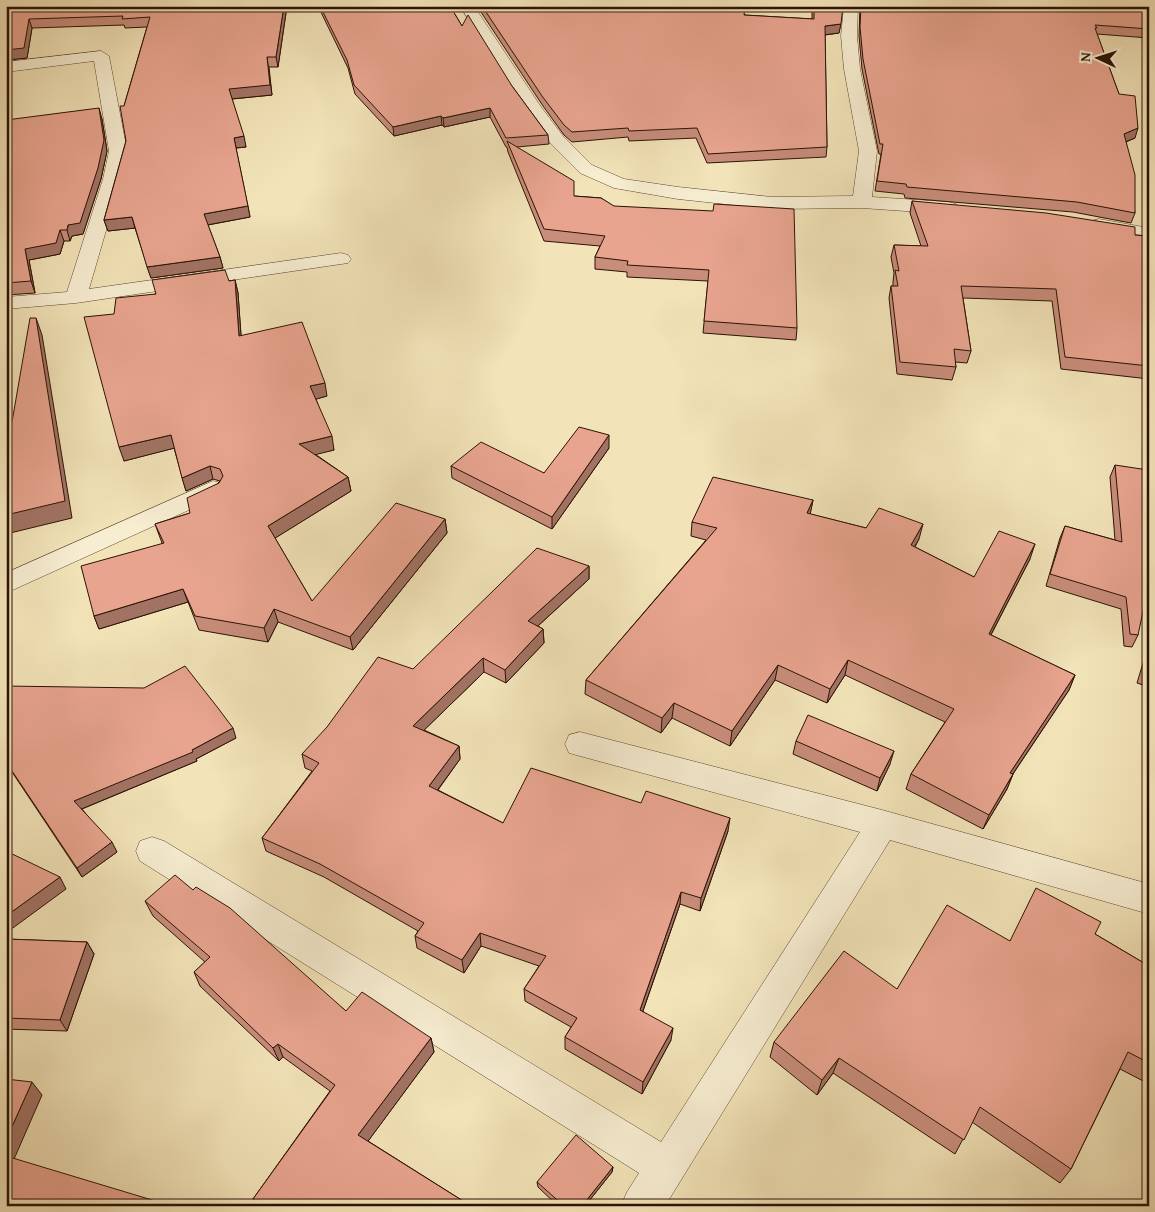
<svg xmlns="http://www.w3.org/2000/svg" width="1155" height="1212" viewBox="0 0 1155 1212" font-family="'Gentium Book Plus',serif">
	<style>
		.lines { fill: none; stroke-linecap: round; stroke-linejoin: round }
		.minor-casing { stroke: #5e4631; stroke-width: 1 }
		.minor { fill: #f7edd1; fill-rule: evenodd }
		.wall { fill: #c88d7b; stroke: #2c1204 }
		.shaded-wall { fill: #a27364; stroke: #2c1204 }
		.building { fill: #e8a48f; stroke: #2c1204 }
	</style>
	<rect width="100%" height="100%" fill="#f2e3b8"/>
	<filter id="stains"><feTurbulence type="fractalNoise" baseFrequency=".004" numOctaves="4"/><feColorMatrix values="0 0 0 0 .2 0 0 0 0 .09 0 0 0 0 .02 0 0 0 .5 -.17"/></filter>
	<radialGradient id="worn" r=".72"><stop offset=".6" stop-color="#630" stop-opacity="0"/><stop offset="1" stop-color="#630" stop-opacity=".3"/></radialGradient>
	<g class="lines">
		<defs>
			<g id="minor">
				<path d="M460,6H474L541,107L563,136L592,165L624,179L678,187L772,197L853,196L859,151L844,69L841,36L844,6H858L857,36L860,69L877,151L872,197L949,202L956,204L958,208L956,212L949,214L862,208L772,209L678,199L614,188L580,173L551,144L526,110Z"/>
				<path d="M101,51L109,56L127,151L121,179L89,289L341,253L348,255L351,259L348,263L76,303L6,309V297L67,292L103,179L109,151L94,61L6,72V62Z"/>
				<path d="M1099,219L1149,228V240L1092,229L1089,225L1092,221Z"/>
				<path d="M213,481L222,483L225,489L222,495L6,593V573Z"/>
				<path d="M580,732L882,810L1149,884V914L890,840L665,1206H621L627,1192L639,1173L140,861L136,851L140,841L152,837L164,841L661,1142L860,832L569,753L565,744L569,735Z"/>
			</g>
		</defs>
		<use href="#minor" class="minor-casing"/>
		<use href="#minor" class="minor"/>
	</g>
	<g class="wall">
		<path d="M6,6H287L278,67H269L272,95L232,99L246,147L236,148L250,217L208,225L220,257L223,268L151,278L135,228L108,231L104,220L126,141L124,106L147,27L125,28L124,25L32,28L27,58L6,60Z"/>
		<path d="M318,6H450L462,26L512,86L548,135L549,144L517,147L574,196L601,198L797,328L796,340L703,333L708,281L627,277V272L595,269V257L600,246L544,241L508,152L507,147H506L490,117L444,127L442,125L394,136L355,94L348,68Z"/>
		<path d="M477,6H745L744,15L812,19V6H843L839,33L825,35L827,147L826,157L707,163L696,138L629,141L628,137L572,142L564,135L543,106Z"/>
		<path d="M860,6H1149V38L1097,34L1135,138L1126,142L1135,213L1131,223L1073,212L905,198L904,194L875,191L881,154H879L862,69L859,36Z"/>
		<path d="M102,119L107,151L101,179L83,234L72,236L70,241H64L60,254L29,260L35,293L6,295V120Z"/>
		<path d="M912,201L1135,235L1149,236V379L1061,369L1052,301L963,298L971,351L967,363L955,362L956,367L952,380L897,374L889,298L891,286H893V282L894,273L891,257L894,245L921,246L910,213Z"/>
		<path d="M235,280L238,293L241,336L327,396L316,399L334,450L315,454L348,477L351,491L275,538L312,601L445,519L447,533L353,650L278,622L268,642L199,630L188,602L99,629L94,616L162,543L155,524L190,513L220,481L213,479L186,491L174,448L124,461L114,314L155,294Z"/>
		<path d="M609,448L552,529L452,478L451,466L544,473Z"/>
		<path d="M1115,465L1138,635L1132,647L1124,646L1121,609L1046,586L1060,538L1065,526L1115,540L1110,477Z"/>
		<path d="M813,500L810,514L866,528L919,539L915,547L974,577L1030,559L991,635L1075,675L1069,690L1013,774L1007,789L983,829L906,789L911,774L945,722L845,675L827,703L775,680L730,746L672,718L661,733L585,694L586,680L706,540L691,536L692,522Z"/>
		<path d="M589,566V579L538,626L543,629L544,643L506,683L484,672L424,730L459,746L460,759L438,790L503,823L728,831L700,911L680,904L643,1011L671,1040L642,1094L565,1049V1037L571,1027L525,1001L524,989L539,966L481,946L464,973L417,948L415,936L418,931L324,877L266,851L262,838L312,771L305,768L302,754L413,669Z"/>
		<path d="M1149,646V687L1137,683L1147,650Z"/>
		<path d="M6,686L236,738L196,759L197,761L82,809L117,852L82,877L6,763Z"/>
		<path d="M796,741L890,764L877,791L793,754Z"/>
		<path d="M193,890L346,1011L431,1038L434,1052L368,1141L471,1206H257L253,1199L330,1091L283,1057L279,1061L200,986L194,972L205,962L153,916L145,901Z"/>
		<path d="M1095,934L1149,966V1084L1120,1069L1071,1169L1060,1183L972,1122L955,1154L833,1073L817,1095L770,1057L774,1042L1010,941Z"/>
		<path d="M6,939L87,942L94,954L67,1031L6,1029Z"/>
		<path d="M613,1167L612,1172L585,1206H558L538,1187L537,1182Z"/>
	</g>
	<g class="shaded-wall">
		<path d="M284,6H287L278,67L276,57Z"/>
		<path d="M29,19L32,28L27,58L6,60V50Z"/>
		<path d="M841,24L839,33L823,35L825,26Z"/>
		<path d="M267,57L272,95L231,99L229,89Z"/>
		<path d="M99,108L102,119L107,151L101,179L83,234L72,236L70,241L67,230Z"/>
		<path d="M490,108V117L444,127L443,118Z"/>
		<path d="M441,116L442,125L394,136L393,127Z"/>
		<path d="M1138,128L1135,138L1120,144L1124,134Z"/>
		<path d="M244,136L246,147L236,148L234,138Z"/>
		<path d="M248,206L250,217L207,225L204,214Z"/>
		<path d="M132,217L135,228L108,231L104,220Z"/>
		<path d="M60,230L64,241L60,254L29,260L35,293L31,281L25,249Z"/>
		<path d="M220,257L223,268L151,278L147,267Z"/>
		<path d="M235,280L238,293L242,349L239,336Z"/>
		<path d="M36,318L42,335L72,518L6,534V515Z"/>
		<path d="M325,383L327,396L313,400L310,386Z"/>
		<path d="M171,435L175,448L124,461L119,447Z"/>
		<path d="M609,435V448L552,529V517Z"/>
		<path d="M332,436L334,450L302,458L299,444Z"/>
		<path d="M210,466L213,479L186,491L182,478Z"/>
		<path d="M348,477L351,491L272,540L268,526Z"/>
		<path d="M813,500L810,515L807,513Z"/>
		<path d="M445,519L447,533L353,650L350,637Z"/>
		<path d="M923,524L919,539L907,559L911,545Z"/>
		<path d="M1035,544L1030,559L984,648L989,634Z"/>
		<path d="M589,566V579L528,635V621Z"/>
		<path d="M183,589L188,602L99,629L94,616Z"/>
		<path d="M274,609L278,622L268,642L264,628Z"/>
		<path d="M543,629L544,643L506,683L505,670Z"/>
		<path d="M483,658L484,672L415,739L413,726Z"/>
		<path d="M848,660L845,675L827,703L830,689Z"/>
		<path d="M778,665L775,680L730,746L732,731Z"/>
		<path d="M1075,675L1069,690L1004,787L1010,773Z"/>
		<path d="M674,703L672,718L661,733L662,718Z"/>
		<path d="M233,728L236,738L196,759L197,761L79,810L74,801L192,750Z"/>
		<path d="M459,746L460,759L431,799L429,786Z"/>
		<path d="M894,751L890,764L877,791L880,778Z"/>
		<path d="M1013,774L1007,789L983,829L989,815Z"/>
		<path d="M730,818L728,831L700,911L701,898Z"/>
		<path d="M112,842L117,852L82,877L77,868Z"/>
		<path d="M60,877L66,889L6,933V916Z"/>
		<path d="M681,892L680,904L639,1022L640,1010Z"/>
		<path d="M480,933L481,946L464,973L462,960Z"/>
		<path d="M87,942L94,954L67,1031L60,1020Z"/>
		<path d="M673,1028L671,1040L642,1094L643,1082Z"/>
		<path d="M431,1038L434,1052L363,1148L358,1135Z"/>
		<path d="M278,1044L283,1057L279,1061L273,1048Z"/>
		<path d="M839,1058L833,1073L817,1095L822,1080Z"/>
		<path d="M32,1082L42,1095L11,1166L6,1160V1140Z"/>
		<path d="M613,1167L612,1172L585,1206H582Z"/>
	</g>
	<g class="building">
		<path d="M6,6H284L276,57H267L270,85L229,89L244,136L234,138L248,206L204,214L220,257L147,267L132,217L104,220L126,141L120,106H124L150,17L122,19L123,16L29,19L24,48L6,50Z"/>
		<path d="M320,6H450L462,26L468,15L512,86L548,135L506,138L490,108L443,118L441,116L393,127L354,85L347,60Z"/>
		<path d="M482,6H745L744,15L814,19V6H843L841,24L825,26L827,147L708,154L697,128L629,131L628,128L572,132L564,125L542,96Z"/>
		<path d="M861,6H1149V29L1095,25L1097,28H1095L1119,94L1135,96L1138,128L1124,134L1135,175V213L1077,202L907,187L906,184L877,181L883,144H880L863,59L860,27Z"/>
		<path d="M99,108L104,140L98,168L80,223L68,225L67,230H60L56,243L25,249L31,281L6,283V120Z"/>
		<path d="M507,141L574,181V196L601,198L614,206L713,211L714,204L794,209L797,328L704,321L709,270L627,265L628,261L595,257L605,236L544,229Z"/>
		<path d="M912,201L1046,213L1135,227V235L1149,236V366L1065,357L1056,289L961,286L971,351L954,349L956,367L900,362L891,286H898L895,270L899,271L894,245L928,246Z"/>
		<path d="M225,270L229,281L235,280L239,336L302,322L325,383L310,386L332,436L299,444L348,477L268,526L312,601L396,503L445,519L350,637L274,609L264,628L195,616L183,589L94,616L81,566L164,543L155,524L190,513L187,498L219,483L223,476L220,469L210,466L182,478L171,435L119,447L84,317L114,314L116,298L156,294L152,280Z"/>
		<path d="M30,318H36L65,501L6,515V423L12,422Z"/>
		<path d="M579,427L609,435L552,517L451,466L481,442L544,473Z"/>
		<path d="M1115,465L1148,470L1149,583L1138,635L1130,634L1126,597L1050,574L1065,526L1122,542Z"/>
		<path d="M713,477L813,500L807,513L866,528L879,508L923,524L911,545L974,577L999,531L1035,544L989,634L1075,675L1010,773L1013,774L989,815L911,774L954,709L848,660L830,689L778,665L732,731L674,703L662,718L586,680L717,528L692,522Z"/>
		<path d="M537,548L589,566L528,621L543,629L505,670L483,658L413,726L459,746L429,786L503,823L531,768L641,803L646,791L730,818L701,898L681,892L640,1010L673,1028L643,1082L565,1037L577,1018L524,989L546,956L480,933L462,960L415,936L424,923L320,864L262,838L319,763L302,754L327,727L378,657L413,669Z"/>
		<path d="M1149,653V672L1144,670Z"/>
		<path d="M185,666L218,708L233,728L192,750L193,752L74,801L112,842L77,868L6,762V686L144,688Z"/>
		<path d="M808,715L894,751L880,778L796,741Z"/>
		<path d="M6,851L60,877L6,916Z"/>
		<path d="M175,875L193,890L196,887L230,908L346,1011L362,992L431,1038L358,1135L471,1206H263L253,1199L335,1085L278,1044L273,1048L194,972L210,957L145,901Z"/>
		<path d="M1036,888L1101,922L1095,934L1149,966V1063L1128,1052L1071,1169L980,1107L964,1140L839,1058L822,1080L774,1042L844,951L897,989L947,905L1010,941Z"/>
		<path d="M6,939L87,942L60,1020L6,1018Z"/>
		<path d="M6,1079L32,1082L6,1140Z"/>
		<path d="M576,1135L613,1167L582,1206H564L537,1182Z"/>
		<path d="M6,1156L172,1206H6Z"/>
	</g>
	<rect width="1155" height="1212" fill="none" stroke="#f2e3b8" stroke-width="25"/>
	<rect x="8" y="8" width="1140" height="1197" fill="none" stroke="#2c1204" stroke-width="2.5"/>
	<rect x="12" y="12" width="1130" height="1187" fill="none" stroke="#2c1204"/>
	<g transform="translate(1098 58) rotate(274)" stroke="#f7edd1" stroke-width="4" paint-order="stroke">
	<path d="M0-4L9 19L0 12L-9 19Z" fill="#2c1204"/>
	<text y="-8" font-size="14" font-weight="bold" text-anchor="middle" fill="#2c1204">N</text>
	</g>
	<rect width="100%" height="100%" filter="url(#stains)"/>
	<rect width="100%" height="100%" fill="url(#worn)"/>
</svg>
